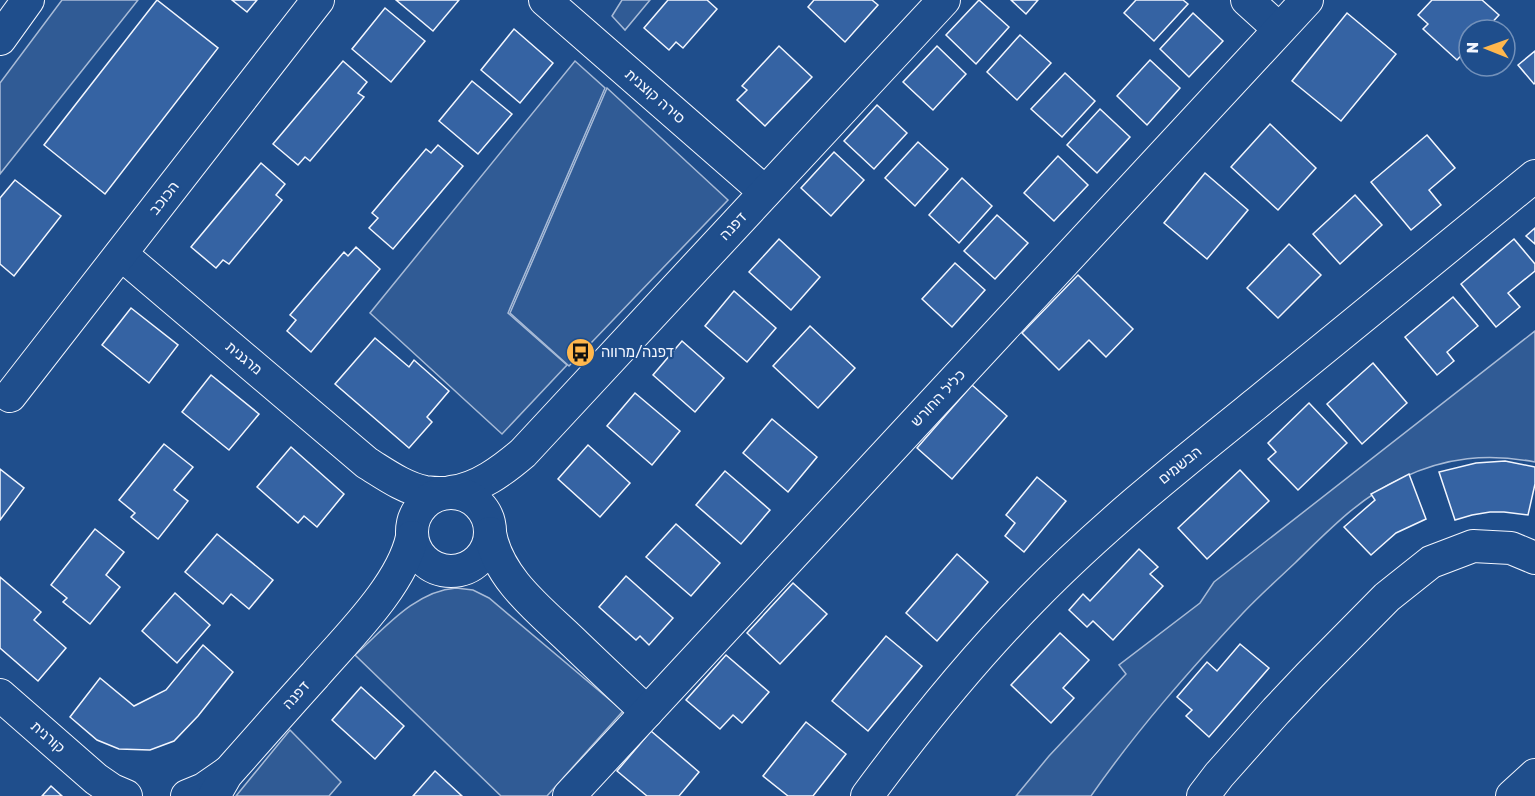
<svg xmlns="http://www.w3.org/2000/svg" width="1535" height="796" viewBox="0 0 1535 796" font-family="Rubik,'Noto Sans Hebrew',sans-serif">
	<style>
		.green { fill: #305b95; stroke: #a8bbd7; stroke-width: 1.5 }
		.building { fill: #3563a3; stroke: #f2f6ff; stroke-width: 1.5 }
		.lines { fill: none; stroke-linecap: round; stroke-linejoin: round }
		.minor-casing { stroke: #f2f6ff; stroke-width: 34 }
		.minor { stroke: #1f4e8c; stroke-width: 32 }
		.labels { text-anchor: middle; stroke-width: 4.5; stroke-linejoin: round; paint-order: stroke }
		.street-label { font-size: 15px; fill: #f2f6ff; stroke: #1f4e8c }
		.poi-label { font-size: 15px; fill: #f2f6ff; stroke: #1f4e8c; text-anchor: start }
	</style>
	<rect width="100%" height="100%" fill="#1f4e8c"/>
	<g class="green">
		<path d="M62,0H138L0,174V83Z"/>
		<path d="M622,0H650L625,30L612,16Z"/>
		<path d="M575,61L605,88L508,313L567,365L502,434L370,313Z"/>
		<path d="M607,88L728,200L569,366L510,313Z"/>
		<path d="M1535,331V462C1488,453 1446,457 1402,478C1360,497 1328,531 1295,563C1278,579 1259,596 1243,613C1189,671 1136,731 1091,796H1016L1049,756L1126,674L1119,665L1200,603L1214,582Z"/>
		<path d="M456,588L473,590L489,598L623,711L547,796H501L355,655C384,629 415,591 456,588Z"/>
		<path d="M290,730L341,782L329,796H236Z"/>
	</g>
	<g class="building">
		<path d="M157,0L218,48L105,194L44,145Z"/>
		<path d="M232,0H257L247,12Z"/>
		<path d="M396,0H459L433,31Z"/>
		<path d="M668,0H707L717,9L683,48L676,42L669,50L644,28Z"/>
		<path d="M814,0H872L878,5L845,42L808,7Z"/>
		<path d="M979,0L1009,27L976,64L946,35Z"/>
		<path d="M1011,0H1038L1026,14Z"/>
		<path d="M1136,0H1183L1188,4L1154,41L1124,13Z"/>
		<path d="M1432,0H1482L1499,15L1485,30H1469V47L1457,60L1423,29L1428,24L1418,15Z"/>
		<path d="M385,8L425,41L391,82L352,49Z"/>
		<path d="M1193,13L1223,41L1189,77L1160,49Z"/>
		<path d="M1347,13L1396,54L1341,121L1292,81Z"/>
		<path d="M514,29L553,63L520,103L481,70Z"/>
		<path d="M1020,35L1051,63L1017,100L987,72Z"/>
		<path d="M779,46L812,77L765,126L737,100L747,90L742,86Z"/>
		<path d="M937,46L966,74L933,110L903,82Z"/>
		<path d="M1535,51V83L1534,84L1518,65Z"/>
		<path d="M1150,60L1180,88L1147,125L1117,96Z"/>
		<path d="M343,61L367,82L358,93L364,97L310,161L305,157L298,165L273,144Z"/>
		<path d="M1065,73L1095,101L1062,137L1031,109Z"/>
		<path d="M472,81L512,114L478,154L439,121Z"/>
		<path d="M877,105L907,133L874,169L844,141Z"/>
		<path d="M1100,109L1130,137L1097,173L1067,145Z"/>
		<path d="M1270,124L1316,168L1278,210L1231,167Z"/>
		<path d="M1427,135L1455,168L1429,190L1441,205L1411,230L1371,182Z"/>
		<path d="M918,142L948,169L915,206L885,178Z"/>
		<path d="M438,145L463,166L393,249L369,228L378,218L372,213L426,149L431,153Z"/>
		<path d="M834,152L864,180L831,216L801,188Z"/>
		<path d="M1058,156L1088,185L1054,221L1024,193Z"/>
		<path d="M261,163L285,184L276,195L282,200L229,264L223,260L216,268L191,247Z"/>
		<path d="M1205,173L1248,210L1207,259L1164,223Z"/>
		<path d="M962,178L992,206L959,243L929,215Z"/>
		<path d="M15,180L61,216L14,276L0,264V198Z"/>
		<path d="M1355,195L1382,225L1340,264L1313,234Z"/>
		<path d="M997,215L1028,243L995,279L964,251Z"/>
		<path d="M1535,228V244L1526,236Z"/>
		<path d="M779,239L820,277L791,310L749,272Z"/>
		<path d="M1514,239L1535,264V271L1508,293L1520,307L1496,327L1461,284Z"/>
		<path d="M1289,244L1321,275L1278,318L1247,288Z"/>
		<path d="M356,247L380,269L311,352L287,331L296,320L290,315L344,252L348,256Z"/>
		<path d="M955,263L985,290L952,327L922,299Z"/>
		<path d="M1078,275L1133,329L1106,357L1089,340L1059,370L1022,333Z"/>
		<path d="M734,291L776,328L747,362L705,326Z"/>
		<path d="M1453,297L1478,326L1447,352L1454,361L1437,375L1405,337Z"/>
		<path d="M131,308L178,345L149,383L102,345Z"/>
		<path d="M810,326L855,368L818,408L773,366Z"/>
		<path d="M375,338L409,367L414,360L449,391L427,417L432,422L409,448L335,384Z"/>
		<path d="M682,341L724,378L695,412L653,375Z"/>
		<path d="M1373,363L1407,403L1362,444L1327,404Z"/>
		<path d="M211,375L259,414L229,450L182,412Z"/>
		<path d="M972,385L1007,416L952,479L917,448Z"/>
		<path d="M635,393L680,431L652,465L607,426Z"/>
		<path d="M1309,403L1347,443L1298,490L1268,459L1276,452L1268,443Z"/>
		<path d="M772,419L817,457L788,492L743,453Z"/>
		<path d="M164,444L193,467L174,490L188,501L158,539L131,517L135,513L119,500Z"/>
		<path d="M588,445L630,483L600,517L558,479Z"/>
		<path d="M291,447L344,494L317,527L304,516L298,523L257,487Z"/>
		<path d="M1505,461L1535,467V484L1528,515L1504,512H1490L1472,515L1455,520L1439,472L1476,463Z"/>
		<path d="M0,469L24,488L0,520Z"/>
		<path d="M1240,470L1269,501L1207,559L1178,528Z"/>
		<path d="M725,471L770,510L741,544L696,505Z"/>
		<path d="M1409,474L1426,519L1396,533L1371,555L1344,527L1375,500L1371,494Z"/>
		<path d="M1037,477L1066,501L1024,552L1005,536L1015,523L1006,515Z"/>
		<path d="M676,524L720,563L691,596L646,557Z"/>
		<path d="M95,529L124,552L106,575L120,587L90,624L63,602L67,598L51,585Z"/>
		<path d="M217,534L273,580L249,609L231,594L223,604L185,572Z"/>
		<path d="M1139,549L1158,567L1150,574L1163,586L1113,640L1093,621L1087,627L1069,610L1083,594L1090,601Z"/>
		<path d="M957,554L988,582L937,641L906,613Z"/>
		<path d="M626,576L673,618L649,645L640,636L636,640L599,607Z"/>
		<path d="M0,577L41,612L34,620L66,648L38,681L0,648Z"/>
		<path d="M793,583L827,614L780,664L747,633Z"/>
		<path d="M175,593L210,625L177,663L142,631Z"/>
		<path d="M1060,633L1089,660L1063,688L1074,698L1051,723L1011,685Z"/>
		<path d="M886,636L922,666L868,731L832,701Z"/>
		<path d="M1240,644L1269,668L1209,737L1186,716L1192,710L1177,697L1207,662L1217,671Z"/>
		<path d="M203,645L233,672L198,716L174,741L150,750L119,749L97,740L70,717L100,678L134,706L166,690Z"/>
		<path d="M726,655L769,692L742,723L733,715L720,729L686,700Z"/>
		<path d="M361,687L404,726L375,759L332,720Z"/>
		<path d="M806,722L846,754L813,796H788L763,776Z"/>
		<path d="M651,731L699,772L679,796H647L617,771Z"/>
		<path d="M435,771L462,796H413Z"/>
		<path d="M51,786L62,796H42Z"/>
	</g>
	<g class="lines">
		<defs>
			<g id="minor">
				<path d="M545,0L765,192"/>
				<path d="M1247,0L1279,29"/>
				<path d="M0,39L28,0"/>
				<path d="M121,254L367,463C385,474 404,488 425,492C432,493 439,493 445,493"/>
				<path d="M10,396L318,0"/>
				<path d="M451,492C478,489 503,470 523,453L944,0"/>
				<circle cx="451" cy="532" r="39"/>
				<path d="M490,533C498,579 541,611 573,642C597,665 622,689 647,712"/>
				<path d="M0,695L96,779L112,790L126,796"/>
				<path d="M187,796L204,789L227,773"/>
				<path d="M214,796L226,775C256,741 285,708 315,675C347,638 402,585 412,537"/>
				<path d="M569,796L1307,0"/>
				<path d="M867,796C918,727 972,660 1032,599C1102,527 1180,465 1257,403C1350,327 1442,252 1535,176"/>
				<path d="M1203,796L1219,775L1276,711L1310,675L1387,597L1431,562L1473,546L1511,548L1535,558"/>
				<path d="M1512,796L1535,775"/>
			</g>
		</defs>
		<use href="#minor" class="minor-casing"/>
		<use href="#minor" class="minor"/>
	</g>
	<defs>
		<symbol id="bus-disc" viewBox="-11 -11 22 22"><circle r="9.5" fill="#ffb74d" stroke="#1f4e8c"/><path d="M-5-6H5V4H4V6H2V4H-2V6H-4V4H-5ZM-3.5-4V0h7V-4ZM-3.5 1.2v1.5H-2V1.2ZM2 1.2v1.5H3.5V1.2Z" fill="#111"/></symbol>
	</defs>
	<g fill-rule="evenodd">
		<use href="#bus-disc" x="564" y="336" width="33" height="33"/>
	</g>
	<g class="labels">
		<g class="street-label">
			<text transform="translate(655 96) rotate(41)" y="5">סירה קוצנית</text>
			<text transform="translate(164 198) rotate(-52)" y="5">הכוכב</text>
			<text transform="translate(733 226) rotate(-47)" y="5">דפנה</text>
			<text transform="translate(244 358) rotate(40)" y="5">מרגנית</text>
			<text transform="translate(938 398) rotate(-47)" y="5">כליל החורש</text>
			<text transform="translate(1180 465) rotate(-39)" y="5">הבשמים</text>
			<text transform="translate(296 695) rotate(-48)" y="5">דפנה</text>
			<text transform="translate(48 737) rotate(41)" y="5">קורנית</text>
		</g>
		<g class="poi-label">
			<text x="601" y="357">דפנה/מרווה</text>
		</g>
	</g>
	<g transform="translate(1487 48) rotate(271)"><circle r="28" fill="#1f4e8c" stroke="#7391ba" stroke-width="1.5"/>
	<path d="M0-4.5L10 22L0 15L-10 22Z" fill="#ffb74d"/>
	<text y="-9" font-size="16" font-weight="bold" text-anchor="middle" fill="#f2f6ff">N</text>
	</g>
</svg>
